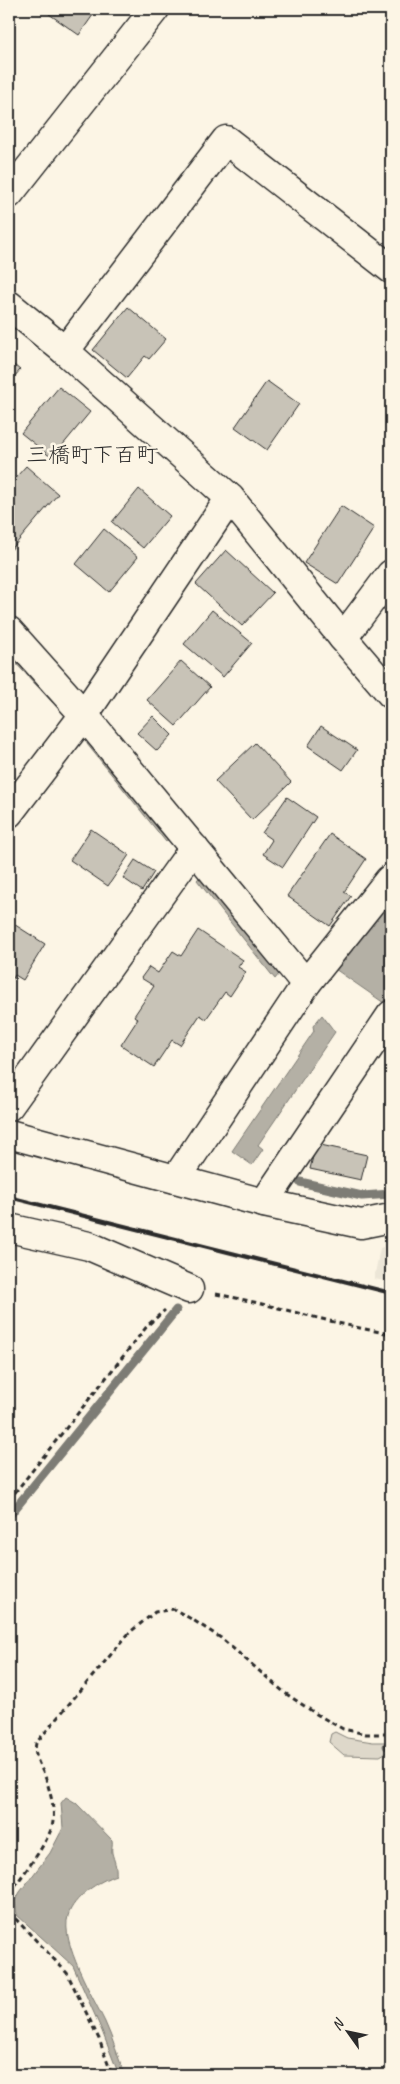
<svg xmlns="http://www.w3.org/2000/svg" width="400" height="2084" viewBox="0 0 400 2084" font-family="Caveat,'Klee One',sans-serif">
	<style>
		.built { fill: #ece6d7 }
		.green { fill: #ded8ca; stroke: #84827a }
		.water { fill: #b4b0a5; stroke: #7d7b74 }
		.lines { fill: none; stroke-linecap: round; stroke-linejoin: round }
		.stream { stroke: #7d7b74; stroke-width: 9 }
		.building { fill: #c8c3b7; stroke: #2b2b2b }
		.minor-casing { stroke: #2b2b2b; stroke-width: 31 }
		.path { stroke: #2b2b2b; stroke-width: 3; stroke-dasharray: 5 4; stroke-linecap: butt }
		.minor { stroke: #fcf5e5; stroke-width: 28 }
		.rail { stroke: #2b2b2b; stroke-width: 4 }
		.labels { text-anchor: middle; stroke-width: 5; stroke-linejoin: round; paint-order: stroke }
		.quarter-label { font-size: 22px; fill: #2b2b2b; stroke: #fcf5e5 }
	</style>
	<rect width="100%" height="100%" fill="#fcf5e5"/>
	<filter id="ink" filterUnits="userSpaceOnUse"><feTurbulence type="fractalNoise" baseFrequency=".02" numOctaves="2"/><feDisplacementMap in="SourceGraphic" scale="10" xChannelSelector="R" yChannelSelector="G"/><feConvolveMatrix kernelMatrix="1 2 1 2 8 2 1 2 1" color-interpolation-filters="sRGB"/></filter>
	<g filter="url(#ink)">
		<path class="built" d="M391,1244V1282L374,1279L380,1248Z"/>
		<path class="green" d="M335,1732L347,1738L373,1742H386L387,1752L380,1756L344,1755L329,1742L331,1734Z"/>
		<g class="water">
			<path d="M9,641L59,695L53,703L9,656Z"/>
			<path d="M94,737L173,833L166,842L87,744Z"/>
			<path d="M204,872L282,970L275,979L197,880Z"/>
			<path d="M387,905L391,908V992L384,1003L335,969L375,910Z"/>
			<path d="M322,1015L335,1032L258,1145L263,1149L252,1165L232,1151L314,1031L313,1026Z"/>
			<path d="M66,1797L76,1803L112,1840C113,1844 111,1849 112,1853C114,1861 117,1866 116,1875C99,1881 73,1897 68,1916C60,1942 93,1997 105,2022C113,2039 118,2058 125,2075H119L102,2031L73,1966L17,1915L15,1901L20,1892L50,1853L63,1828L61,1803Z"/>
		</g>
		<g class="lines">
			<g class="stream">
				<path d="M300,1182L362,1196L391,1194"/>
				<path d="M9,1516L176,1310"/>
				<path d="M387,1746L391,1745"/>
			</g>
		</g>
		<g class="building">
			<path d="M52,9H85L93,15L79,35L49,14Z"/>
			<path d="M128,307L166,339L149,359L145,356L127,378L93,350Z"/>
			<path d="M9,361L20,370L9,383Z"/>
			<path d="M267,381L299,404L267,450L235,427Z"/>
			<path d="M59,387L90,412L52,458L21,433Z"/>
			<path d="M26,466L58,494L9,552V485Z"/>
			<path d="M139,489L170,516L143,548L112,522Z"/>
			<path d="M341,506L374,528L338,584L304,563Z"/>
			<path d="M104,529L138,557L109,592L76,564Z"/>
			<path d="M226,550L273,593L242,626L196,584Z"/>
			<path d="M212,610L252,643L223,677L184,644Z"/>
			<path d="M181,661L210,687L176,726L147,700Z"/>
			<path d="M153,716L172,735L157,751L137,733Z"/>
			<path d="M321,726L357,750L343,770L308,746Z"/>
			<path d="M255,743L291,782L252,820L215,781Z"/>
			<path d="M287,797L316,817L283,867L263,854L272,840L262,833Z"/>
			<path d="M91,829L129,855L108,886L70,860Z"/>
			<path d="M330,834L366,859L344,892L351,896L330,926L287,896Z"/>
			<path d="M135,860L154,872L142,891L123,878Z"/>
			<path d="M9,921L45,944L23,980L15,975L9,985Z"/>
			<path d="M198,930L243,960L238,967L246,972L230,996L225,992L206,1019L200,1015L180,1045L172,1040L154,1067L121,1045L138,1019L134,1016L154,986L141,978L149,967L158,973L173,951L181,956Z"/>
			<path d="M316,1144L367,1155L361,1180L310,1169Z"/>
		</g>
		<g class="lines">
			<defs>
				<g id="minor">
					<path d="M9,194L155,9"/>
					<path d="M9,305L65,351L230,498L343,638L391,694"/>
					<path d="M65,351L226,140L391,269"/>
					<path d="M9,631L84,715L306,984"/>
					<path d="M343,638L391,574"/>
					<path d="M9,813L84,715L230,498"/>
					<path d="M9,1106L194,848"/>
					<path d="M9,1134L264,1203L361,1224L391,1218"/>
					<path d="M176,1179L306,984L389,880L391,882"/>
					<path d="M264,1203L391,1015"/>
					<path d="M9,1228L89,1246L189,1289"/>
				</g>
			</defs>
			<use href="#minor" class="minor-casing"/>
			<g class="path">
				<path d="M216,1294C275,1305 332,1324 391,1334"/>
				<path d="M9,1500L148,1325L165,1310"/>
				<path d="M9,1894C20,1878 52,1839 53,1821C55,1808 50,1792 46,1779C41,1766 33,1757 36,1743L130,1632L155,1612L174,1609L193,1620L221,1638L285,1693L318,1715L343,1729L366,1734H391"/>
				<path d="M9,1912L67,1973L99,2039L112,2075"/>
			</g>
			<use href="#minor" class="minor"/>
			<path class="rail" d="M9,1197L391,1293"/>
		</g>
	</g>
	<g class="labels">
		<g class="quarter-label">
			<text x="92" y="462">三橋町下百町</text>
		</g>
	</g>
	<rect width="400" height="2084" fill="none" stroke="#fcf5e5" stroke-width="30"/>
	<rect x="15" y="15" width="370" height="2054" fill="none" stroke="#2b2b2b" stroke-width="2" filter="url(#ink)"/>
	<g transform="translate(348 2032) rotate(303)" stroke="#fcf5e5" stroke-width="4" paint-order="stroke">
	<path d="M0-4L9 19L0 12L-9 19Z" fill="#2b2b2b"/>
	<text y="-8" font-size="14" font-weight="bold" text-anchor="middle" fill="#2b2b2b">N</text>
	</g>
</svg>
